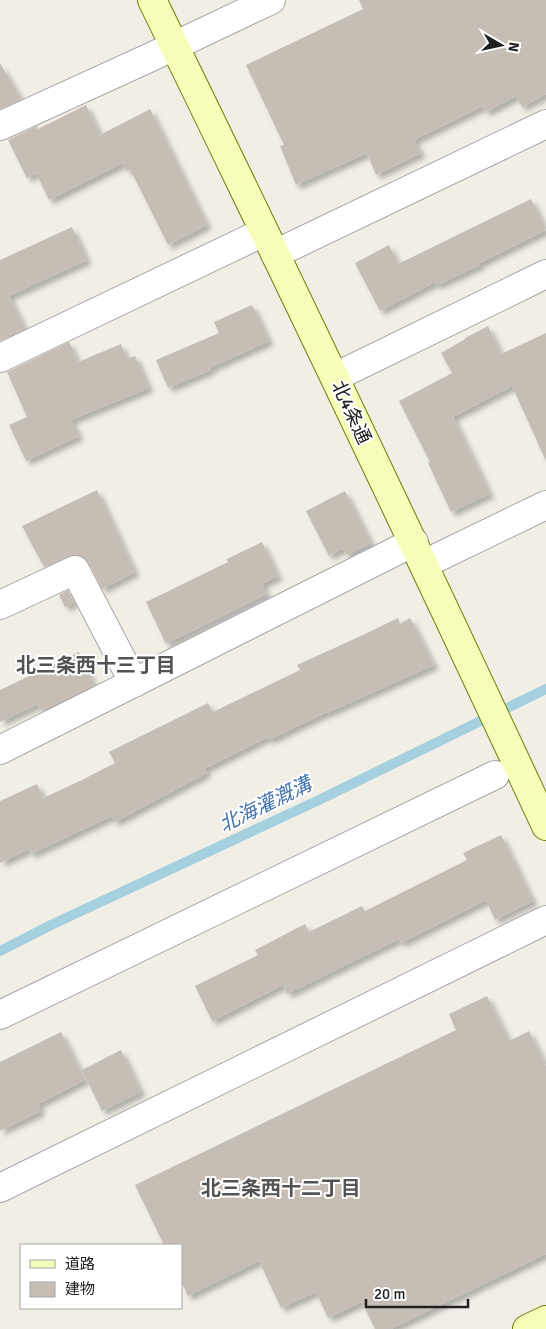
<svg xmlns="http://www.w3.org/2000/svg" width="546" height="1329" viewBox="0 0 546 1329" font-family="Signika,'Noto Sans JP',sans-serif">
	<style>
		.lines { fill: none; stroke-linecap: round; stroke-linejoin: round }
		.stream { stroke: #a5d0e0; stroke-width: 10 }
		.building { fill: #c6beb5; filter: url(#shadow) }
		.street-casing { stroke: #a7a7a7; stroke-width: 30 }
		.secondary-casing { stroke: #6b7e00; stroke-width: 30 }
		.street { stroke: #fff; stroke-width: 28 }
		.secondary { stroke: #f6fdb9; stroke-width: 28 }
		.labels { text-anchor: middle; stroke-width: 4; stroke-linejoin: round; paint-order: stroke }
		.street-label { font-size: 19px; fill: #202020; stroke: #fff }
		.neighbourhood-label { font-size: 20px; font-weight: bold; fill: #535353; stroke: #fff }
		.water-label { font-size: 20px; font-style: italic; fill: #4474ad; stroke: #fff }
	</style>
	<defs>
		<filter id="shadow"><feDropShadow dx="4.5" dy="4.5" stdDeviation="2.5" flood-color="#0004"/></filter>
	</defs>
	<rect width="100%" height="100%" fill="#f1eee6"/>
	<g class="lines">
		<path class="stream" d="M0,951L51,925L319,800L546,689"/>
	</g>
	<g class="building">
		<path d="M359,0H546V94L522,107L516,96L486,112L483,106L414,140L421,153L376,175L367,153L296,185L280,146L284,145L246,65L363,9Z"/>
		<path d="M0,63L21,99L0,109Z"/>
		<path d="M86,105L100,135L150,109L207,225L168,245L130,169L127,171L123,163L49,200L36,173L27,178L8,140L37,126L38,129Z"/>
		<path d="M531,199L546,230L480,263V265L437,285L435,282L380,311L355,263L389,245L398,264Z"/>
		<path d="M72,227L87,260L9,296L25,329L0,341V260Z"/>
		<path d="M252,305L269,341L210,368L211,370L168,388L156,360L219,333L214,322Z"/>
		<path d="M488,326L501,354L546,333V461L512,386L453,417L490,494L451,512L428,463L430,462L399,401L452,373L441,353L465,339V338Z"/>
		<path d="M69,342L78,362L121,344L127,359L135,356L149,388L71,420L79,436L26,461L9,425L27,417L7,372Z"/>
		<path d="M97,490L135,572L102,589L89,563L83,557L76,554L69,556L44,567L22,526Z"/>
		<path d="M345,491L371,543L346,555L343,548L329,556L306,511Z"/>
		<path d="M262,542L278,576L262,584L267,594L166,644L146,602L228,562L227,559Z"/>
		<path d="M68,590L74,603L65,607L59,595Z"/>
		<path d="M398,618L400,624L410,618L434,665L327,713V712L269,740L268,737L204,769L207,773L115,822L112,816L31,854L29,849L0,863V801L37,784L43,798L82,780L115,763L109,752L208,703L213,712L300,670L297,665L365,634Z"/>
		<path d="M79,652L94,685L41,711L38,704L0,722V690Z"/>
		<path d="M501,835L533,901L495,920L486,900L401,943L399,939L287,994L283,985L212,1021L195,986L258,955L255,950L305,924L309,932L362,906L365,911L467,860L463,853Z"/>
		<path d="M487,996L509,1041L529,1031L546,1066V1254L391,1329H375L362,1302L328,1318L316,1292L281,1308L259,1261L188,1296L181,1281V1245H164L135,1185L456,1030L449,1014Z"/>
		<path d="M61,1032L85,1080L38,1104L41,1111L0,1131V1062Z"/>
		<path d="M121,1050L141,1092L102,1111L82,1070Z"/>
	</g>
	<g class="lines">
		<defs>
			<g id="street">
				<path d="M0,126L151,57L271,0"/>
				<path d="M275,254L546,124"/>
				<path d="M0,358L264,232"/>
				<path d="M335,377L546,274"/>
				<path d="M424,564L546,505"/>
				<path d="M0,605L75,570L134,683"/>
				<path d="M0,750L414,542"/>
				<path d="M0,1015L495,775"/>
				<path d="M0,1188L546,920"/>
			</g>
			<g id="secondary">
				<path d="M152,0C286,274 417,549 546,826"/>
				<path d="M527,1329L546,1320"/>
			</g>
		</defs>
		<use href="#street" class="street-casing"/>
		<use href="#secondary" class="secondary-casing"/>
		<use href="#street" class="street"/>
		<use href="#secondary" class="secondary"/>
	</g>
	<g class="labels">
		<g class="street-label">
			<text transform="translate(352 412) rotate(65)" y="7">北4条通</text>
		</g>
		<g class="neighbourhood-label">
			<text x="96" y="672">北三条西十三丁目</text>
			<text x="281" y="1195">北三条西十二丁目</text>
		</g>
		<g class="water-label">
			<text transform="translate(265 804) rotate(-26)" y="7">北海灌漑溝</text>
		</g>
	</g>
	<rect x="20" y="1244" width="162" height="65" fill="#ffffff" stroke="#a6a6a6"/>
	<rect x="30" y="1260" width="25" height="8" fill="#f6fdb9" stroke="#a6a6a6"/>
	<text x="65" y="1269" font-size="15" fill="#202020">道路</text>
	<rect x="30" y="1282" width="25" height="15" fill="#c6beb5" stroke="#a6a6a6"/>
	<text x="65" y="1294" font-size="15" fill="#202020">建物</text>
	<g transform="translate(501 45) rotate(99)" stroke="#ffffff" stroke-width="4" paint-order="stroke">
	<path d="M0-4L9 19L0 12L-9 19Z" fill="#202020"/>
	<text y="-8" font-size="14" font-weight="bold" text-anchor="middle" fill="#202020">N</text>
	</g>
	<path d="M366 1299v8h102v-8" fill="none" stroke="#202020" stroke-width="2.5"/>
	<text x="374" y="1299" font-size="15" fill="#202020" stroke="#ffffff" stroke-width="4" paint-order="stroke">20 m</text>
</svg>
